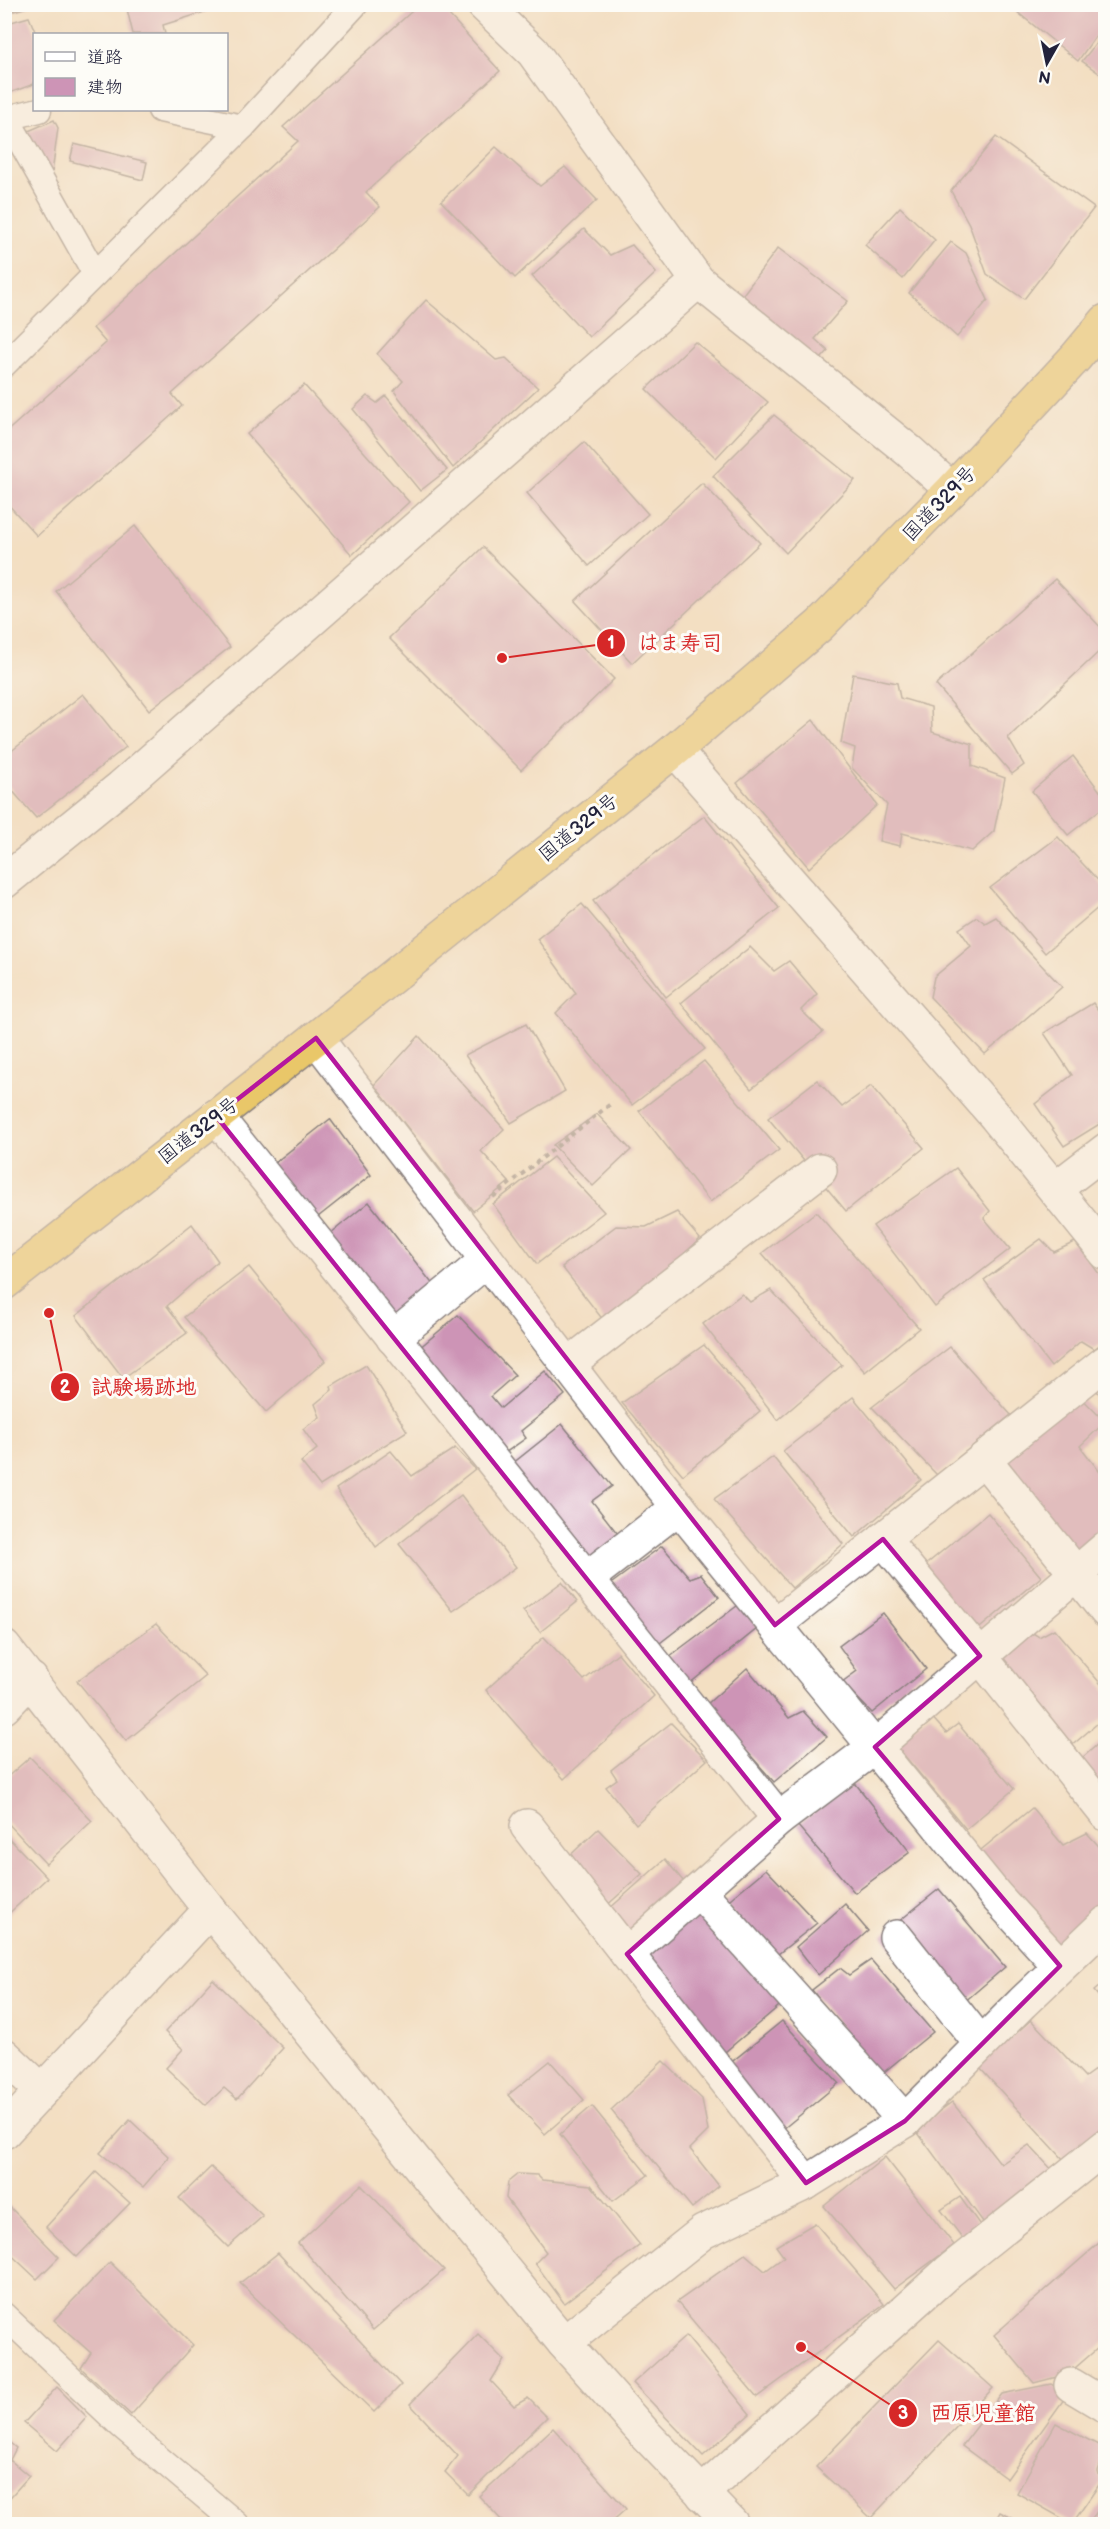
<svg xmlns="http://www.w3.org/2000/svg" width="1110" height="2529" viewBox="0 0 1110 2529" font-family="'Balsamiq Sans','Klee One',sans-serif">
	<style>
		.building { fill: #cd94b6 }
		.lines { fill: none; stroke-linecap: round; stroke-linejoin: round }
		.lane-casing { stroke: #8a807e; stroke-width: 27 }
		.street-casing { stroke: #8a807e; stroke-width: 36 }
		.highway-casing { stroke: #8a807e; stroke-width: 36 }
		.path { stroke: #8a807e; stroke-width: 4; stroke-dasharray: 4.5 4.5; stroke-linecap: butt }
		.lane { stroke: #fff; stroke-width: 24 }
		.street { stroke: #fff; stroke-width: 33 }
		.highway { stroke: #e9c769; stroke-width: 33 }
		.marked { fill: none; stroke: #b5179e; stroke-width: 4.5; stroke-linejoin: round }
		.labels { text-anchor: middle; stroke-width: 6; stroke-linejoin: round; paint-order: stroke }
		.street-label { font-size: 20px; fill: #22223b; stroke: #fdfcf7 }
		.leader { fill: none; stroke: #d62828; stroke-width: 2 }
		.callout-dot { fill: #d62828; stroke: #fdfcf7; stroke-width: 2 }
		.mark-label { font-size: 18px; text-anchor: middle; font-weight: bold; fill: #fff }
		.callout-label { font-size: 21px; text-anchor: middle; font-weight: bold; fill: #d62828; stroke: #fdfcf7; stroke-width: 6; stroke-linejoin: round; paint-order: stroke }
	</style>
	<rect width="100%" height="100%" fill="#fdfcf7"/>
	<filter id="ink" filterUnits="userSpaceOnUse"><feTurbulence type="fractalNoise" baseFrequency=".0167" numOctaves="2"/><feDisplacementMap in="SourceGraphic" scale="12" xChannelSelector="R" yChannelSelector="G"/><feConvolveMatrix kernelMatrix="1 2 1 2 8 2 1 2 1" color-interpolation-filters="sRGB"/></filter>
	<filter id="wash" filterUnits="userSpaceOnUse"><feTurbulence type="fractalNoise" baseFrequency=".008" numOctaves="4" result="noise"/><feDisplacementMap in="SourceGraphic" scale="24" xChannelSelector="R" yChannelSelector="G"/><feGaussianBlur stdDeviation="1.35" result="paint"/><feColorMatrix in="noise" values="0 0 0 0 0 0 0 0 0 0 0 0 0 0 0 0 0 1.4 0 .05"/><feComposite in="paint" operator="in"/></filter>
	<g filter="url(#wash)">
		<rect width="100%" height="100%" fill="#f3dfc2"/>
		<g id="blocks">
			<g class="building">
				<path d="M12,4H34V5L14,11Z"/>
				<path d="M128,4H227V5L163,25L165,34H133L126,5Z"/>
				<path d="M420,4H439L500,71L366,192L380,207L172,394L182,406L37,536L4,500V434L106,343L93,328L298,141L283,127Z"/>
				<path d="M1013,4H1106V21L1078,61L1011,7Z"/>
				<path d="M29,17L36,34L34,84L4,95V24Z"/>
				<path d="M1106,31V78L1082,61Z"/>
				<path d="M54,120L58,128L52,173L19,135Z"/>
				<path d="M996,137L1094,208L1024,299L987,274L969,224L951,191Z"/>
				<path d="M74,144L147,162L143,180L70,161Z"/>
				<path d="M496,147L540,186L565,167L597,200L515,278L441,201Z"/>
				<path d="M900,207L935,240L903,279L865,245Z"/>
				<path d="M584,229L610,255L632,245L656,273L589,337L532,276Z"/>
				<path d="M951,242L966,253L988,300L957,337L909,293Z"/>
				<path d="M778,248L848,301L815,339L828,351L813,368L738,301Z"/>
				<path d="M426,300L496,360L506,358L538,388L453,468L394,391L403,381L377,354Z"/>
				<path d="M695,342L768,402L716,458L646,389Z"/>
				<path d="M304,385L409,502L352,555L247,434Z"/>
				<path d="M367,396L377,403L386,396L447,470L420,491L353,409Z"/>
				<path d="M774,415L855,480L786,553L713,476Z"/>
				<path d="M584,442L648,514L589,566L527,493Z"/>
				<path d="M702,483L760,543L632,663L575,601Z"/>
				<path d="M135,526L230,647L149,710L56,591Z"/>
				<path d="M483,547L614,679L521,770L389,638Z"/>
				<path d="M1055,579L1106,633V645L1008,738L1024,765L1012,774L936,685Z"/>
				<path d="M853,674L897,683L900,698L931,707L932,732L972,744V766L1005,778L994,831L972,851L902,833L900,846L879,841L887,805L852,768L855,748L841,743Z"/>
				<path d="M83,694L126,747L36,818L4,781V757Z"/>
				<path d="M813,720L877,805L809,868L737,783Z"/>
				<path d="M1073,756L1106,799V805L1068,835L1032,791Z"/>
				<path d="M704,816L779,908L666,997L593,901Z"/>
				<path d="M1058,837L1106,889V901L1045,953L990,888Z"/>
				<path d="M582,904L705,1049L632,1105L556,1013L576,993L537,939Z"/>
				<path d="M977,917L985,923L996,917L1062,987L985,1054L930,997L934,977L971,946L959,929Z"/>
				<path d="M750,947L774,971L789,961L817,994L801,1010L823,1032L751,1089L681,1003Z"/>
				<path d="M1093,1003L1106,1021V1120L1064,1146L1035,1104L1072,1075L1044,1033Z"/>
				<path d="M526,1024L565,1091L511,1123L465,1055Z"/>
				<path d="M419,1036L504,1129L481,1151L509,1182L473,1211L374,1085Z"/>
				<path d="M704,1061L779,1150L710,1202L639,1111Z"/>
				<path d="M817,1080L842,1107L871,1086L924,1148L846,1211L768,1118Z"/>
				<path d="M597,1114L631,1150L593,1186L553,1145Z"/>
				<path d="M330,1119L371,1175L304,1228L262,1173Z"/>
				<path d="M553,1157L604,1212L537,1264L493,1204Z"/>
				<path d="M956,1168L990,1211L984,1218L1010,1249L935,1307L873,1226Z"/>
				<path d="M369,1202L441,1295L390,1333L314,1247Z"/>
				<path d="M677,1212L700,1239L607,1325L562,1267L616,1226L646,1227Z"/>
				<path d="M816,1212L919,1328L865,1372L762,1253Z"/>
				<path d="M192,1224L218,1261L167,1306L187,1333L123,1378L76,1316Z"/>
				<path d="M1041,1239L1054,1252L1075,1242L1106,1283V1340L1094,1349L1081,1341L1051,1367L984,1280Z"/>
				<path d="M249,1267L325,1361L266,1412L184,1317Z"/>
				<path d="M771,1290L842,1365L778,1420L703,1324L742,1294L750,1302Z"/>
				<path d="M458,1315L515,1375L491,1396L501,1408L545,1371L565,1395L521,1431L526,1438L495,1460L411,1355Z"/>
				<path d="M704,1345L760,1411L683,1475L622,1403Z"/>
				<path d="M950,1347L1011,1415L937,1475L872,1407Z"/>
				<path d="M366,1365L407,1431L320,1486L301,1462L317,1449L303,1429L320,1417L315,1404L332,1390L331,1386Z"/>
				<path d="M1106,1384V1402L1097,1391Z"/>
				<path d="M1073,1389L1105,1422L1080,1446L1103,1476L1106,1475V1532L1066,1565L997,1456Z"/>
				<path d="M853,1397L921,1480L854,1537L783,1451Z"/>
				<path d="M562,1424L612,1486L592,1501L625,1543L587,1573L507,1468Z"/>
				<path d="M455,1448L475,1469L376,1547L336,1489L391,1451L412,1476Z"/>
				<path d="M773,1457L843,1544L792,1588L714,1499Z"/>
				<path d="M461,1495L516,1567L453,1611L399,1544Z"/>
				<path d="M988,1513L1041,1577L969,1637L917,1572Z"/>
				<path d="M662,1546L690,1578L701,1574L719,1597L656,1646L604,1589Z"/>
				<path d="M562,1582L577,1602L540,1632L523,1611Z"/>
				<path d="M741,1603L758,1628L684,1688L662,1662Z"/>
				<path d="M883,1613L926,1669L872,1713L842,1682L857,1671L839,1646Z"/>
				<path d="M156,1624L206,1676L126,1741L77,1681Z"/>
				<path d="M1023,1627L1039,1637L1054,1629L1106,1690V1716L1069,1748L992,1656Z"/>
				<path d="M544,1637L584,1680L618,1653L654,1696L564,1779L486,1690Z"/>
				<path d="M747,1668L789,1718L803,1711L827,1737L774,1782L706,1705Z"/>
				<path d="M930,1715L946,1733L958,1724L1014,1789L966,1829L893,1742Z"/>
				<path d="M671,1723L707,1760L636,1824L606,1787L617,1779L611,1770Z"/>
				<path d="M1106,1737V1800L1074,1765Z"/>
				<path d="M30,1757L92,1821L46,1864L5,1820V1779Z"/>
				<path d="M855,1783L910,1852L855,1893L797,1825Z"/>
				<path d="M1032,1808L1063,1845L1087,1833L1106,1854V1905L1058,1952L976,1854Z"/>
				<path d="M598,1829L642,1874L604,1908L561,1864Z"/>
				<path d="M4,1833L47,1878L4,1918Z"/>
				<path d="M665,1859L688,1887L632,1937L608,1910Z"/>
				<path d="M766,1869L817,1923L773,1958L724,1904Z"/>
				<path d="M939,1889L1005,1967L949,2015L882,1935Z"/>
				<path d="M700,1903L785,2001L712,2063L627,1960Z"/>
				<path d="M845,1904L868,1931L818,1975L796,1947Z"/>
				<path d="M871,1960L933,2032L878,2077L812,1990L840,1968L849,1975Z"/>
				<path d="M213,1979L283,2048L237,2099L224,2088L206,2105L166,2068L183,2049L165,2032Z"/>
				<path d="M1106,1981V2005L1094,1991Z"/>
				<path d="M1031,2020L1085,2077L1106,2062V2127L1065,2161L978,2066Z"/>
				<path d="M782,2021L839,2083L777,2134L728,2065Z"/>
				<path d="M550,2061L584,2100L545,2134L508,2095Z"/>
				<path d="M663,2061L702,2099L708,2131L690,2149L719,2186L692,2208L611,2110Z"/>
				<path d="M952,2102L1001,2164L1029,2145L1054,2172L986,2226L915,2129Z"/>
				<path d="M592,2106L648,2175L613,2201L560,2134Z"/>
				<path d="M130,2120L169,2157L143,2187L100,2153Z"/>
				<path d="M885,2157L954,2245L894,2289L824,2206Z"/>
				<path d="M211,2167L263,2216L228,2247L179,2198Z"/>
				<path d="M96,2172L130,2203L77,2257L46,2227Z"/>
				<path d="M518,2174L537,2175L542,2180L591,2185L640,2245L564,2303L535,2263L546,2252L506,2198L508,2182Z"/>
				<path d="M361,2185L444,2270L373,2330L298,2243Z"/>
				<path d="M960,2197L982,2228L964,2240L941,2210Z"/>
				<path d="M4,2201L59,2257L37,2279L4,2248Z"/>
				<path d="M815,2223L884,2304L757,2397L677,2302L745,2254L765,2271L784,2257L776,2246Z"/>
				<path d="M1106,2237V2341L1068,2374L1034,2383L994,2335Z"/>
				<path d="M278,2253L401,2385L374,2412L240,2283Z"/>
				<path d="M110,2262L193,2345L131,2415L81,2368L91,2353L54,2320Z"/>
				<path d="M478,2334L504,2360L491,2381L514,2406L528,2398L547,2417L468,2495L445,2472L458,2456L410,2404Z"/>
				<path d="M686,2336L750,2414L703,2456L633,2383Z"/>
				<path d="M939,2340L993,2388L871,2518L816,2467Z"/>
				<path d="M1051,2384L1067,2395L1007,2479L962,2446L1002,2394Z"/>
				<path d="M57,2387L87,2417L57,2451L24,2423Z"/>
				<path d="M1056,2423L1106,2449L1098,2471L1101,2482L1072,2524L1017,2493Z"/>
				<path d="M553,2428L626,2509L609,2524H505L479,2496Z"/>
				<path d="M4,2438L16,2448L10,2460L29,2476L4,2504Z"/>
				<path d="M1106,2497V2524H1089Z"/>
				<path d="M1000,2512L1024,2524H993Z"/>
			</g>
		</g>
	</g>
	<g filter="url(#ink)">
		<use href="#blocks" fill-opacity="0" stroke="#8a807e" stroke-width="1.5"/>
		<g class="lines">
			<defs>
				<g id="lane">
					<path d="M39,110L7,118L95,274"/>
					<path d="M160,110L243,127"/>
					<path d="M4,365L243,127L356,4"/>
					<path d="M4,2315L121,2426L237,2524"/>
				</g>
				<g id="street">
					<path d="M483,4L533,52L698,281L909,451L952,490"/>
					<path d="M675,750L996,1117L1106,1253"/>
					<path d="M4,882L121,787L698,281"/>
					<path d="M316,1038L655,1478L996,1896L1060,1966"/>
					<path d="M216,1116L779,1819"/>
					<path d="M1055,1189L1106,1150"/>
					<path d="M393,1338L487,1260"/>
					<path d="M568,1365L820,1170"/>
					<path d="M984,1459L1106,1611"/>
					<path d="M883,1539L980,1656L1106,1814"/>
					<path d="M586,1579L679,1507"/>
					<path d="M775,1625L1106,1362"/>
					<path d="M4,1647L210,1910L564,2343L646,2435L732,2524"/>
					<path d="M4,1707L31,1679"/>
					<path d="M527,1826L806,2183"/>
					<path d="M699,1891L905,2121"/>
					<path d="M896,1937L981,2044"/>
					<path d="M627,1954L779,1819L875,1747L1106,1548"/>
					<path d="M4,2055L42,2091"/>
					<path d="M4,2132L210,1910"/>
					<path d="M564,2343L703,2232L806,2183L905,2121L1022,2003L1106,1923"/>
					<path d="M1071,2385L1106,2406"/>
					<path d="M703,2495L715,2481L948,2272L1106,2146"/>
				</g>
				<path id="highway" d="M4,1283L316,1038L675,750L820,625L952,490L1076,357L1106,321"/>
			</defs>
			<use href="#lane" class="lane-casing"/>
			<use href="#street" class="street-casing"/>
			<use href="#highway" class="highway-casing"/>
			<path class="path" d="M493,1197L613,1102"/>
			<use href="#lane" class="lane"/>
			<use href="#street" class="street"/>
			<use href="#highway" class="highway"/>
		</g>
	</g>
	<path d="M0 0H1110V2529H0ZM316,1038L775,1625L883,1539L980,1656L875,1747L1060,1966L905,2121L806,2183L627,1954L779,1819L216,1116Z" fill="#f3dfc2" fill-opacity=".55" fill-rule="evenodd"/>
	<path class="marked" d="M316,1038L775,1625L883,1539L980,1656L875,1747L1060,1966L905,2121L806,2183L627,1954L779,1819L216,1116Z"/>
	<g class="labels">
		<g class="street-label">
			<text transform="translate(939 503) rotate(-46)" y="7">国道329号</text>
			<text transform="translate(578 827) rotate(-39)" y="7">国道329号</text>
			<text transform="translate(198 1130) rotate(-38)" y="7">国道329号</text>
		</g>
	</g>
	<path class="leader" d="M502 658L611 643M49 1313L65 1387M801 2347L903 2413"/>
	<g class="callout-dot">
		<circle cx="502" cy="658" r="6"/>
		<circle cx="49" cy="1313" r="6"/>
		<circle cx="801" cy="2347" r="6"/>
		<circle cx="611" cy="643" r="15"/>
		<circle cx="65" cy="1387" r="15"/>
		<circle cx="903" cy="2413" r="15"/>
	</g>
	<g class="mark-label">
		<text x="611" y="649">1</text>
		<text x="65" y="1393">2</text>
		<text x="903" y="2419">3</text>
	</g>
	<g class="callout-label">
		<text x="680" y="650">はま寿司</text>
		<text x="144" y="1394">試験場跡地</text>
		<text x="983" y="2420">西原児童館</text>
	</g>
	<rect width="1110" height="2529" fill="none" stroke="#fdfcf7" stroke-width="24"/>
	<rect x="33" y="33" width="195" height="78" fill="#fdfcf7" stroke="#a5a5ac" stroke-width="1.5"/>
	<rect x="45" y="52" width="30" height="9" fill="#ffffff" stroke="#a5a5ac" stroke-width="1.5"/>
	<text x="87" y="63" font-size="18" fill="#22223b">道路</text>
	<rect x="45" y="78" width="30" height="18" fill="#cd94b6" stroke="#a5a5ac" stroke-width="1.5"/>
	<text x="87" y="93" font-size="18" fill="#22223b">建物</text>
	<g transform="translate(1047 63) rotate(189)" stroke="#fdfcf7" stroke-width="4.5" paint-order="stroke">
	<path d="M0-4.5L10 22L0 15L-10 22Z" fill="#22223b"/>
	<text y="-9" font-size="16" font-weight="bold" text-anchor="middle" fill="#22223b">N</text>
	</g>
</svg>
